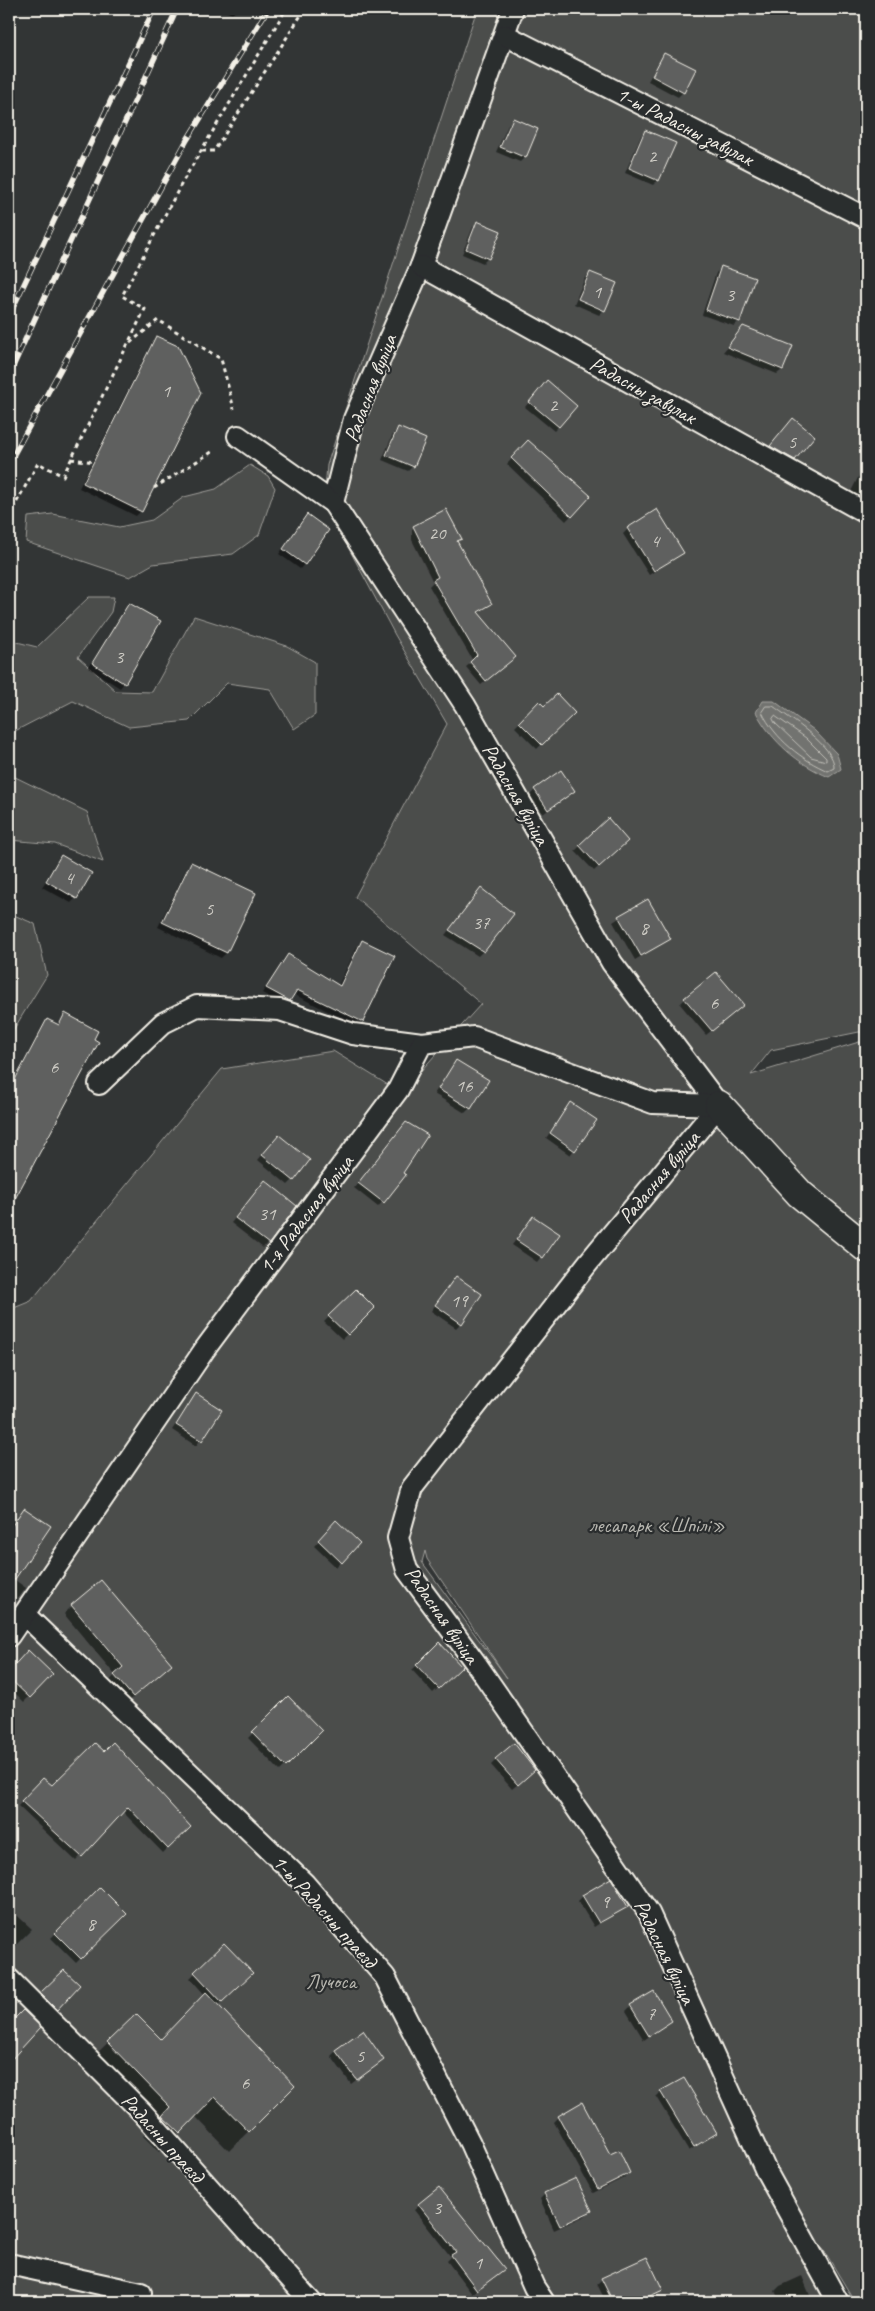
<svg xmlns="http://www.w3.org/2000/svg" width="875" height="2311" viewBox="0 0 875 2311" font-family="Caveat,sans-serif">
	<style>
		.green { fill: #4b4d4c; stroke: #a09f9a; fill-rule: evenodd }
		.water { fill: #727370; stroke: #a6a5a0 }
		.shadow { fill: #0007 }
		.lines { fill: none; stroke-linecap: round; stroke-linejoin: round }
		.shore { stroke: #c0bfb8; stroke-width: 1 }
		.building { fill: #5f605f; stroke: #f4f1e8 }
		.lane-casing { stroke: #f4f1e8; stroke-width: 24 }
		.street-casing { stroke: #f4f1e8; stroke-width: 31 }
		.path { stroke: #f4f1e8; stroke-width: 3; stroke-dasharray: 4 4; stroke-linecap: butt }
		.lane { stroke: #2a2d2e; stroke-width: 20 }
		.street { stroke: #2a2d2e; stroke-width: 28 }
		.rail-casing { stroke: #f4f1e8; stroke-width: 5.5 }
		.rail { stroke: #2a2d2e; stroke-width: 4; stroke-dasharray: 11; stroke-linecap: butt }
		.labels { text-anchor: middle; stroke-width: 4.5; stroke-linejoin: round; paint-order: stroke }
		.number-label { font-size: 19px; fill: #cfcdc6 }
		.street-label { font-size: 21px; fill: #f4f1e8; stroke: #2a2d2e }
		.park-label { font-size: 21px; fill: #b9b8b1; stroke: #2a2d2e }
	</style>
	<rect width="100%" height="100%" fill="#323535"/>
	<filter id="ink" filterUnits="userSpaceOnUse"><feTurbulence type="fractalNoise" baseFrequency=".02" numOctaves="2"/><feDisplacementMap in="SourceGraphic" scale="10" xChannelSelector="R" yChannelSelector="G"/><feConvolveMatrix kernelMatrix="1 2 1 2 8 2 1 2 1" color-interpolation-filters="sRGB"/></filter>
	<g filter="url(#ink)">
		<g class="green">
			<path d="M477,9H866V1033L859,1032L771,1050L751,1075L859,1042L866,1043V2302H855L822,2247L838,2282L851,2302H9V1310L31,1301L222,1069L333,1051L401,1093L481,1004L355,897L447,724L395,635L324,502L327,465ZM425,1551L427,1559L507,1678L422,1562Z"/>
			<path d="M250,465L268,476L275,488L259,535L233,554L153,564L130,577L26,542L28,517L53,514L119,527L152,520L184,497L216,489Z"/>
			<path d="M89,597H114L111,612L78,657L116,691L152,692L194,616L287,646L315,662V715L294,729L270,689L227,683L189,721L129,727L73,701L15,731L9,756V640L37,647Z"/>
			<path d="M9,774L87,812L103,862L55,844L9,840Z"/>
			<path d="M9,913L35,924L47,975L9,1037Z"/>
		</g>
		<path class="water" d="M763,701H774L814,730L837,754L841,769L829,777C798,764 772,742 756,712Z"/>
		<g class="shadow">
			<path d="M221,9H238L232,14Z"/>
			<path d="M664,54L683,92L678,97L648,81Z"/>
			<path d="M513,120L525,157L520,162L496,152L508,125Z"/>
			<path d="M646,131L658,180L653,185L625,173L641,136Z"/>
			<path d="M478,222L488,258L483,263L462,254L473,227Z"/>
			<path d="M721,268L739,321L734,326L702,315L716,273Z"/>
			<path d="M590,273L615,284L604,310L599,315L574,304L585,278Z"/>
			<path d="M739,333L782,370L777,374L723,352Z"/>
			<path d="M156,337L141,511L136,516L79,488L152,342Z"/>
			<path d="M542,387L559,426L554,431L525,407Z"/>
			<path d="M788,425L794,459L789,464L767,452Z"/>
			<path d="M398,429L413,466L408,471L382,460L393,434Z"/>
			<path d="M528,442L589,497L566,521L507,464Z"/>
			<path d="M866,468V507L848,497L861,472Z"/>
			<path d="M307,516L304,564L300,569L279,554Z"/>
			<path d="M417,525L460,539L456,542L490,604L478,613L510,661L481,685L466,667L473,661L429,586L433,582L412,540V530Z"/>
			<path d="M628,529L682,553L649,575L623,534Z"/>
			<path d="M129,604L124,683L120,688L88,668Z"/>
			<path d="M539,703L544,708L573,713L537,749L515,727Z"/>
			<path d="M535,790L573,791L543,814L530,795Z"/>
			<path d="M607,820L626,841L594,871L575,851Z"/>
			<path d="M61,857L76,898L71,903L42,887Z"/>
			<path d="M192,863L254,894L226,953L221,958L158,927L187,868Z"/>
			<path d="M477,895L483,951L478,956L445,935Z"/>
			<path d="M647,900L669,939L635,960L613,922Z"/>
			<path d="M866,918V931L860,926Z"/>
			<path d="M362,942V1021L358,1026L293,994L284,1005L262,993L288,955L338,986L357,947Z"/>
			<path d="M685,999L737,1010L706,1035L680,1004Z"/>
			<path d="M65,1014L97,1042L9,1207V1089L43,1026L48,1021L57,1026Z"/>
			<path d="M456,1062L470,1108L465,1113L434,1094Z"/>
			<path d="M571,1104L574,1150L570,1155L546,1138Z"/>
			<path d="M406,1123L402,1173L404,1175L378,1207L354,1188Z"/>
			<path d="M274,1141L293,1180L288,1185L258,1160Z"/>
			<path d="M260,1187L295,1206L263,1248L231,1223Z"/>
			<path d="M533,1217L558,1235L537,1262L512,1245Z"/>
			<path d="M456,1277L461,1323L456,1328L431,1311Z"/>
			<path d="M356,1290L373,1308L342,1339L324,1322Z"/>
			<path d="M196,1395L221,1410L196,1446L172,1430Z"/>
			<path d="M24,1509L50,1527L15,1580L26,1588L9,1611V1529Z"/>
			<path d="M336,1522L358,1543L336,1567L314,1546Z"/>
			<path d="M72,1606L162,1672L125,1705L107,1684L115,1675L64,1614Z"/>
			<path d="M439,1644L460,1667L433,1693L412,1670Z"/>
			<path d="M28,1652L51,1674L24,1702L9,1687V1672Z"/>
			<path d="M288,1698L320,1731L280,1771L248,1738Z"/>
			<path d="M95,1745L189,1827L163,1853L122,1811L76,1861L18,1806L43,1779L52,1787Z"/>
			<path d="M496,1760L529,1775L512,1789L491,1765Z"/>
			<path d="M100,1889L125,1914L76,1963L51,1938Z"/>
			<path d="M583,1896L626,1906L594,1927L578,1901Z"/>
			<path d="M9,1908L32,1929L9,1952Z"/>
			<path d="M224,1945L251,1973L217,2006L293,2086L229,2151L195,2116L159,2152L143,2136L151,2128L88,2062L136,2015L160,2041L205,1995L190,1978Z"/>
			<path d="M64,1972L78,1985L51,2014L36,1999Z"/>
			<path d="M631,2006L671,2021L644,2040L626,2011Z"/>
			<path d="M9,2009L18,2017L39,2027L9,2060Z"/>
			<path d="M336,2051L377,2064L351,2084L331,2056Z"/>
			<path d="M661,2092L715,2133L689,2151L656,2097Z"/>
			<path d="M559,2117L610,2155L629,2173L624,2178L593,2193L554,2122Z"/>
			<path d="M439,2189L504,2269L472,2294L447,2261L451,2257L414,2210Z"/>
			<path d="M545,2194L590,2211L585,2216L554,2230L540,2199Z"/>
			<path d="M802,2276L811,2298L807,2302H780L775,2291L780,2286Z"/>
			<path d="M602,2279L661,2290L641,2302H606L597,2284Z"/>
		</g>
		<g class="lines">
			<g class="shore">
				<path d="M766,706H773C789,718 836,747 834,768L828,771C802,760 775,739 762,712Z"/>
				<path d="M775,716L806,738L826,758V761L811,757L775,723L773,719Z"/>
			</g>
		</g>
		<g class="building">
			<path d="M664,53L696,69L684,93L652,76Z"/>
			<path d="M513,118L538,129L526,158L500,147Z"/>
			<path d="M645,130L676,143L659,181L629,168Z"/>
			<path d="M477,221L501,231L489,259L466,249Z"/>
			<path d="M721,266L755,278L740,322L706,310Z"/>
			<path d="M590,272L617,283L605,311L578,299Z"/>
			<path d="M743,326L793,346L783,370L727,347Z"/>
			<path d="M156,336L178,346L201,393L142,512L83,483Z"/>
			<path d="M547,380L577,406L559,427L529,402Z"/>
			<path d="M793,418L815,436L795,460L770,446Z"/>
			<path d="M398,427L426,439L414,467L386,455Z"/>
			<path d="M528,440L591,496L572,517L511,458Z"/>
			<path d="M446,509L462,539L457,541L492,604L478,612L516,657L486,681L470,662L477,655L433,580L438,577L413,526Z"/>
			<path d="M657,509L684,553L654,571L627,528Z"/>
			<path d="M307,514L329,530L305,565L283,549Z"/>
			<path d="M129,603L161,621L125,684L92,663Z"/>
			<path d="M557,694L575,713L542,745L519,722L539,701L544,706Z"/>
			<path d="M561,770L575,791L548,810L534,789Z"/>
			<path d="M608,818L628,841L599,867L579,845Z"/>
			<path d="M61,855L92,873L77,899L46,881Z"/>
			<path d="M191,862L256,893L227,953L162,922Z"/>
			<path d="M481,888L514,914L484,952L449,930Z"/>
			<path d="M648,899L671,939L641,956L618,916Z"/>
			<path d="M362,940L395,956L363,1022L297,990L290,1001L266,988L288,954L340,986Z"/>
			<path d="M716,972L744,1005L712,1031L684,998Z"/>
			<path d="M65,1013L98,1031L94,1039L99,1042L9,1210V1091L47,1019L59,1025Z"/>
			<path d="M456,1060L489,1080L471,1109L438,1089Z"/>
			<path d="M570,1102L597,1120L575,1151L550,1133Z"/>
			<path d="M406,1122L428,1135L403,1173L406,1175L384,1203L358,1183Z"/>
			<path d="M279,1135L310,1160L294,1181L262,1155Z"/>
			<path d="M265,1180L297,1206L269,1244L235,1218Z"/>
			<path d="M533,1216L560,1234L543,1258L516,1240Z"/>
			<path d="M456,1276L482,1294L462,1324L435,1305Z"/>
			<path d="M356,1289L375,1308L348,1335L328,1316Z"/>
			<path d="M196,1393L222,1410L202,1441L176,1425Z"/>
			<path d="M24,1508L51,1526L9,1588V1530Z"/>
			<path d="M336,1520L360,1543L342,1563L318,1540Z"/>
			<path d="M101,1580L172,1664L133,1697L114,1675L123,1667L71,1605Z"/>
			<path d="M439,1642L462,1667L439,1689L416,1665Z"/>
			<path d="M28,1650L53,1674L30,1698L9,1678V1671Z"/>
			<path d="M288,1696L322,1731L286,1767L252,1732Z"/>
			<path d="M113,1742L191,1827L168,1849L128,1807L82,1857L21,1801L43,1778L52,1785L95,1743L104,1751Z"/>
			<path d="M514,1743L535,1770L518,1785L495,1759Z"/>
			<path d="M611,1878L628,1907L599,1923L582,1895Z"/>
			<path d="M100,1887L127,1914L81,1959L55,1933Z"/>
			<path d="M224,1943L253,1973L222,2002L194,1972Z"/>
			<path d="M64,1970L80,1985L57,2010L40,1993Z"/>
			<path d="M654,1991L672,2021L649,2036L630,2005Z"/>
			<path d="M206,1992L295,2086L249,2132L215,2097L180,2133L162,2116L170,2107L107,2042L136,2014L161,2039Z"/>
			<path d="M23,2010L41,2027L9,2062V2024Z"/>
			<path d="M363,2030L384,2060L357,2080L335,2050Z"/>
			<path d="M684,2078L717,2133L694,2147L660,2091Z"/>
			<path d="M582,2102L610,2154L619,2150L630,2173L598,2189L558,2116Z"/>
			<path d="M576,2178L592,2211L560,2226L544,2193Z"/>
			<path d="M439,2187L505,2269L477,2290L451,2255L456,2252L418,2204Z"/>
			<path d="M647,2257L663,2290L637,2302H613L601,2278Z"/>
		</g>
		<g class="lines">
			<defs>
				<g id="lane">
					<path d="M513,9L421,266L354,419L333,503L465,705L612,963L719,1105L588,1263L412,1488L398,1538L407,1570L475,1662L649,1913L766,2171L838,2302"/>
					<path d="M505,35L866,218"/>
					<path d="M421,266L866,513"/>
					<path d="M238,436L333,503"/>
					<path d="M99,1084L163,1023L197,1006L280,1010L353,1034L422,1043"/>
					<path d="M25,1615L305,1884L385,1977L470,2143L534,2287L544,2302"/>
					<path d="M9,1636L205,1349L398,1090L422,1043L474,1037L653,1103L719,1105"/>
					<path d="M9,1979L141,2111L311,2302"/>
					<path d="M9,2264L141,2293"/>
				</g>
				<path id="street" d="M719,1105L800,1194L866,1248"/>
			</defs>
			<use href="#lane" class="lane-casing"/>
			<use href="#street" class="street-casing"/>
			<g class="path">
				<path d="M202,151H214L305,9"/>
				<path d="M130,343L158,320L221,359L234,409"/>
				<path d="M71,459L94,462"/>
				<path d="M154,488L215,450"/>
				<path d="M9,516L38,463L63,476L145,309L122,296L183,181L286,9"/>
			</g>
			<use href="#lane" class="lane"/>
			<use href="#street" class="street"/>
			<defs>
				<g id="rail">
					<path d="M9,316L154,9"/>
					<path d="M9,375L177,9"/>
					<path d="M9,463L187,140L268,9"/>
				</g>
			</defs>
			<use href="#rail" class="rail-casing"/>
			<use href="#rail" class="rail"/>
		</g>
	</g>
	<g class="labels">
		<g class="number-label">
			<text x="652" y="162">2</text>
			<text x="597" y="298">1</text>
			<text x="730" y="301">3</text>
			<text x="166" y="397">1</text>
			<text x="553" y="411">2</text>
			<text x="792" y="448">5</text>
			<text x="437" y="539">20</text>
			<text x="655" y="547">4</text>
			<text x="119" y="663">3</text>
			<text x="69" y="884">4</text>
			<text x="209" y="915">5</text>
			<text x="481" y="929">37</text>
			<text x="644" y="934">8</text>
			<text x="714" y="1009">6</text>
			<text x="54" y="1073">6</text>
			<text x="464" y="1092">16</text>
			<text x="267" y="1220">31</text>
			<text x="459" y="1307">19</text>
			<text x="605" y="1908">9</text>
			<text x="91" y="1930">8</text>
			<text x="651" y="2020">7</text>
			<text x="360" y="2062">5</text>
			<text x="245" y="2089">6</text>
			<text x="437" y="2214">3</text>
			<text x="478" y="2269">1</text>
		</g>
		<g class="street-label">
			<text transform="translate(685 126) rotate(27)" y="7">1-ы Радасны завулак</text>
			<text transform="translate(370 388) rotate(-69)" y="7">Радасная вуліца</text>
			<text transform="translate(643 390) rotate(29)" y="7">Радасны завулак</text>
			<text transform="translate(516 794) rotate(60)" y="7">Радасная вуліца</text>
			<text transform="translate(659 1177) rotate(-50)" y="7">Радасная вуліца</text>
			<text transform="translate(306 1214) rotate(-53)" y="7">1-я Радасная вуліца</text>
			<text transform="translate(442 1615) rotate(55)" y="7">Радасная вуліца</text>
			<text transform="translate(325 1911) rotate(48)" y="7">1-ы Радасны праезд</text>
			<text transform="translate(665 1952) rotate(64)" y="7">Радасная вуліца</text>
			<text transform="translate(163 2138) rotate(48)" y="7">Радасны праезд</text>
		</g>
		<g class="park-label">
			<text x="657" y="1532">лесапарк «Шпілі»</text>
			<text x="331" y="1988">Лучоса</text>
		</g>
	</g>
	<rect width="875" height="2311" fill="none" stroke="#2a2d2e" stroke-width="30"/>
	<rect x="15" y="15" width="845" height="2281" fill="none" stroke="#f4f1e8" stroke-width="2" filter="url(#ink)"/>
</svg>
